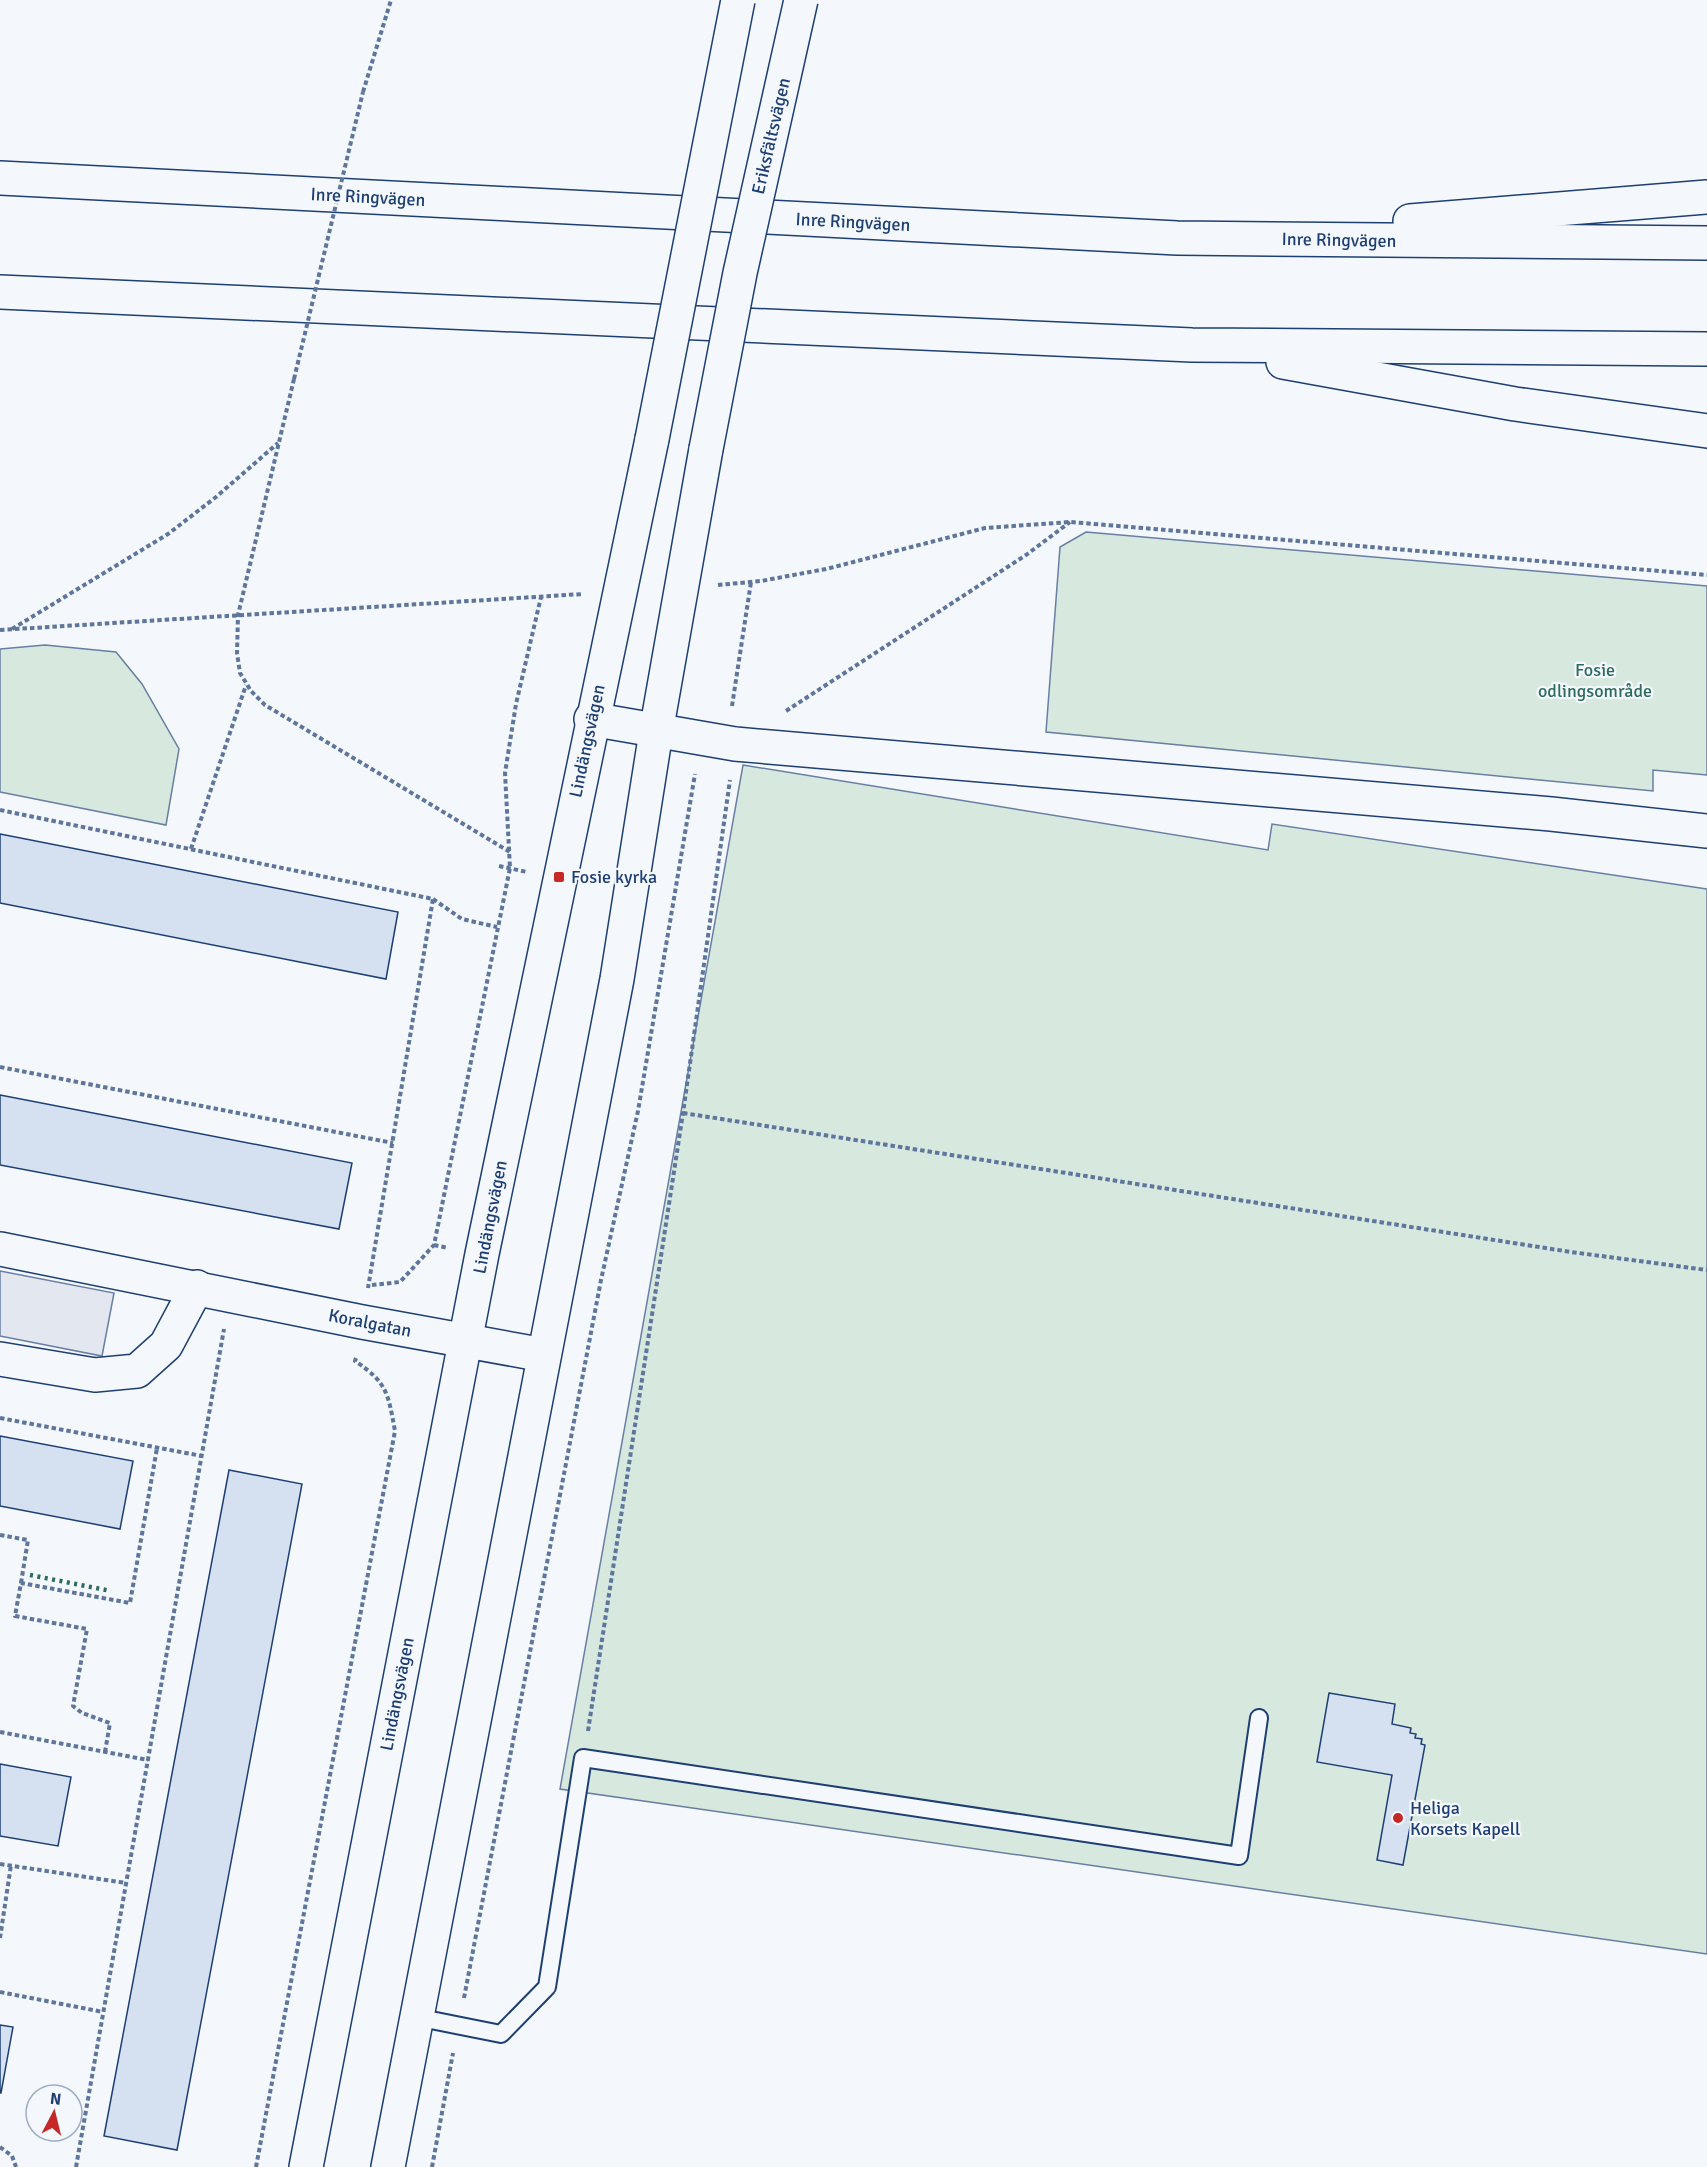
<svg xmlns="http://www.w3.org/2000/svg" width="1707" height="2167" viewBox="0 0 1707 2167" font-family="Signika,sans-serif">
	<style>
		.green { fill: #d7e8df; stroke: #687fa3; stroke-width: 1.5 }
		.parking { fill: #e3e8f0; stroke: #687fa3; stroke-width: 1.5 }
		.building { fill: #d5e0f0; stroke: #1d3f73; stroke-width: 1.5 }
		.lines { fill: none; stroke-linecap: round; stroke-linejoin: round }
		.service-casing { stroke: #1d3f73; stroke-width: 20 }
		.minor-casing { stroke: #1d3f73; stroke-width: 36 }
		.tertiary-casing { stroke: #1d3f73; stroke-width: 36 }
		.motorway-casing { stroke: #1d3f73; stroke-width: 36 }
		.path { stroke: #5e769c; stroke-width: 4; stroke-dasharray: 4.5 3; stroke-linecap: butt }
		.service { stroke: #f4f7fb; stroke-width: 16 }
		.minor { stroke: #f4f7fb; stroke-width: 33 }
		.tertiary { stroke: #f4f7fb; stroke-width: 33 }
		.motorway { stroke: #f4f7fb; stroke-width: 33 }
		.tertiary-bridge-casing { stroke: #1d3f73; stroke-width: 36; stroke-linecap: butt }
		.path-bridge { stroke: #5e769c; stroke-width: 4; stroke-dasharray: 4.5 3; stroke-linecap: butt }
		.tertiary-bridge { stroke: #f4f7fb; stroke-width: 33 }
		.hedge { stroke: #2c6c60; stroke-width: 4.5; stroke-dasharray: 3 4.5; stroke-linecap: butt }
		.poi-dot { fill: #c62828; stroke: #f4f7fb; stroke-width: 2 }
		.labels { text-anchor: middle; stroke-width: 4.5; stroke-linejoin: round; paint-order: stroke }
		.street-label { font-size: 18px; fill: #1d3f73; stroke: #f4f7fb }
		.park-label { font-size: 18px; fill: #2c6c60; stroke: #f4f7fb }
		.poi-label { font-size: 18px; fill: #1d3f73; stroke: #f4f7fb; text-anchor: start }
	</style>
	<rect width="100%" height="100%" fill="#f4f7fb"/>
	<g class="green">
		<path d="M1086,532L1707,586V775L1653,770V791L1046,732L1060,547Z"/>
		<path d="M45,645L116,652L142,684L179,749L166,825L0,792V649Z"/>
		<path d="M743,765L1268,850L1272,824L1707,889V1954L560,1789Z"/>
	</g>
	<path class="parking" d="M0,1271L114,1293L102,1356L0,1336Z"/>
	<g class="building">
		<path d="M0,834L398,912L386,979L0,903Z"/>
		<path d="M0,1095L352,1163L339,1229L0,1165Z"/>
		<path d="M0,1436L133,1461L120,1529L0,1506Z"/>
		<path d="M229,1470L302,1484L177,2150L104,2136Z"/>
		<path d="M1329,1693L1395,1704L1392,1724L1411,1728L1410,1733L1416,1734L1415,1738L1422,1739L1421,1744L1425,1745L1403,1865L1377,1860L1392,1775L1317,1762Z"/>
		<path d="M0,1764L71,1777L58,1846L0,1836Z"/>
		<path d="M0,2025L13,2027L1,2093H0Z"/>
	</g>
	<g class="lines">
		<defs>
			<path id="service" d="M416,2017L501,2034L547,1987L583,1758L1239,1856L1259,1718"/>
			<g id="minor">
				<path d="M591,719L735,744L1551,814L1707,831"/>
				<path d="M0,1249L362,1322L544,1355"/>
				<path d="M0,1359L95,1375L137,1371L166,1345L197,1287"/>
			</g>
			<g id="tertiary">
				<path d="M306,2167L482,1254L652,439"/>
				<path d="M388,2167L617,979L656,732L706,449"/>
			</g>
			<g id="motorway">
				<path d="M0,178L1177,238L1707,243"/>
				<path d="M1410,221L1707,197"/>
				<path d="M0,292L1192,345L1707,349"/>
				<path d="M1283,362L1515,404L1707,431"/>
			</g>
		</defs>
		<use href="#service" class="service-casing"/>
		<use href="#minor" class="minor-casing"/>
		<use href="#tertiary" class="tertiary-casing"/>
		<use href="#motorway" class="motorway-casing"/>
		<g class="path">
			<path d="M363,92L391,0"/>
			<path d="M294,379L238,615L237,653L240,673L251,691L265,705L510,852"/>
			<path d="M718,585L761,581L826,569L985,528L1070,522L1707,575"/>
			<path d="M12,629L168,534L216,497L278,443"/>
			<path d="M0,630L583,594"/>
			<path d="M732,706L751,582"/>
			<path d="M786,711L1026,555L1070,522"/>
			<path d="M0,810L433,899L368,1288"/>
			<path d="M191,849L246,685"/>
			<path d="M499,866L527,872"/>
			<path d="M433,899L462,919L497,927"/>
			<path d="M0,1067L393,1143"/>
			<path d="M683,1113L1571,1252L1707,1270"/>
			<path d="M434,1245L448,1248"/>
			<path d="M372,1285L400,1282L434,1245L510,868L505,773L516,704L541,597"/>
			<path d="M0,1418L202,1456"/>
			<path d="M0,1535L28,1540L21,1583"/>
			<path d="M588,1731L683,1113L730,780"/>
			<path d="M0,1732L148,1760"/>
			<path d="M105,1752L110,1723L82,1713L73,1706L87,1629L15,1616L21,1583L130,1603L157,1448"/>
			<path d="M0,1864L126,1883"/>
			<path d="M0,1938L11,1865"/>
			<path d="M0,1992L103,2012"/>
			<path d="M464,1998L601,1280L638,1111L695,774"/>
			<path d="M0,2147L12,2156L16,2167"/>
			<path d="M76,2167L224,1329"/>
			<path d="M256,2167L395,1431C388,1394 388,1383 355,1361L356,1358"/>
			<path d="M432,2167L453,2053"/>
		</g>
		<use href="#service" class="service"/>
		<use href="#minor" class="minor"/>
		<use href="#tertiary" class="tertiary"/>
		<use href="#motorway" class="motorway"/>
		<defs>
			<g id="tertiary-bridge">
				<path d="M652,439L738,0"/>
				<path d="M706,449L740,273L801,0"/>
			</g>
		</defs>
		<use href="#tertiary-bridge" class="tertiary-bridge-casing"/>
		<path class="path-bridge" d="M294,379L363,92"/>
		<use href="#tertiary-bridge" class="tertiary-bridge"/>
		<path class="hedge" d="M30,1575L111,1591"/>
	</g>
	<g class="poi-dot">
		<rect x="553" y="871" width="12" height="12" rx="3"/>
		<circle cx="1398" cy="1818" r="6"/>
	</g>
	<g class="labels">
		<g class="street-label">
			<text transform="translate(771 136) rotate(-77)" y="6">Eriksfältsvägen</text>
			<text transform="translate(368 197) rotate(3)" y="6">Inre Ringvägen</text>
			<text transform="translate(853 222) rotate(3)" y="6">Inre Ringvägen</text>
			<text transform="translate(1339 240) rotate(1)" y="6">Inre Ringvägen</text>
			<text transform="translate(587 741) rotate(-78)" y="6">Lindängsvägen</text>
			<text transform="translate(490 1217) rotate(-79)" y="6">Lindängsvägen</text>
			<text transform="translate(370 1323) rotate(11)" y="6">Koralgatan</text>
			<text transform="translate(397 1694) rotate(-79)" y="6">Lindängsvägen</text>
		</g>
		<g class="park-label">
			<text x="1595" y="676">Fosie<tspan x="1595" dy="21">odlingsområde</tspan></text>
		</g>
		<g class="poi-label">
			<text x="571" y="883">Fosie kyrka</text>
			<text x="1410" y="1814">Heliga<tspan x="1410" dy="21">Korsets Kapell</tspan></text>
		</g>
	</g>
	<g transform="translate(54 2113) rotate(7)"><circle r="28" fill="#f4f7fb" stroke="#9eadc5" stroke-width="1.5"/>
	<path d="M0-4.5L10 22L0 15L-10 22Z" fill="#c62828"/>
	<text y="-9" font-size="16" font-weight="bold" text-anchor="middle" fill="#1d3f73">N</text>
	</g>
</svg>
